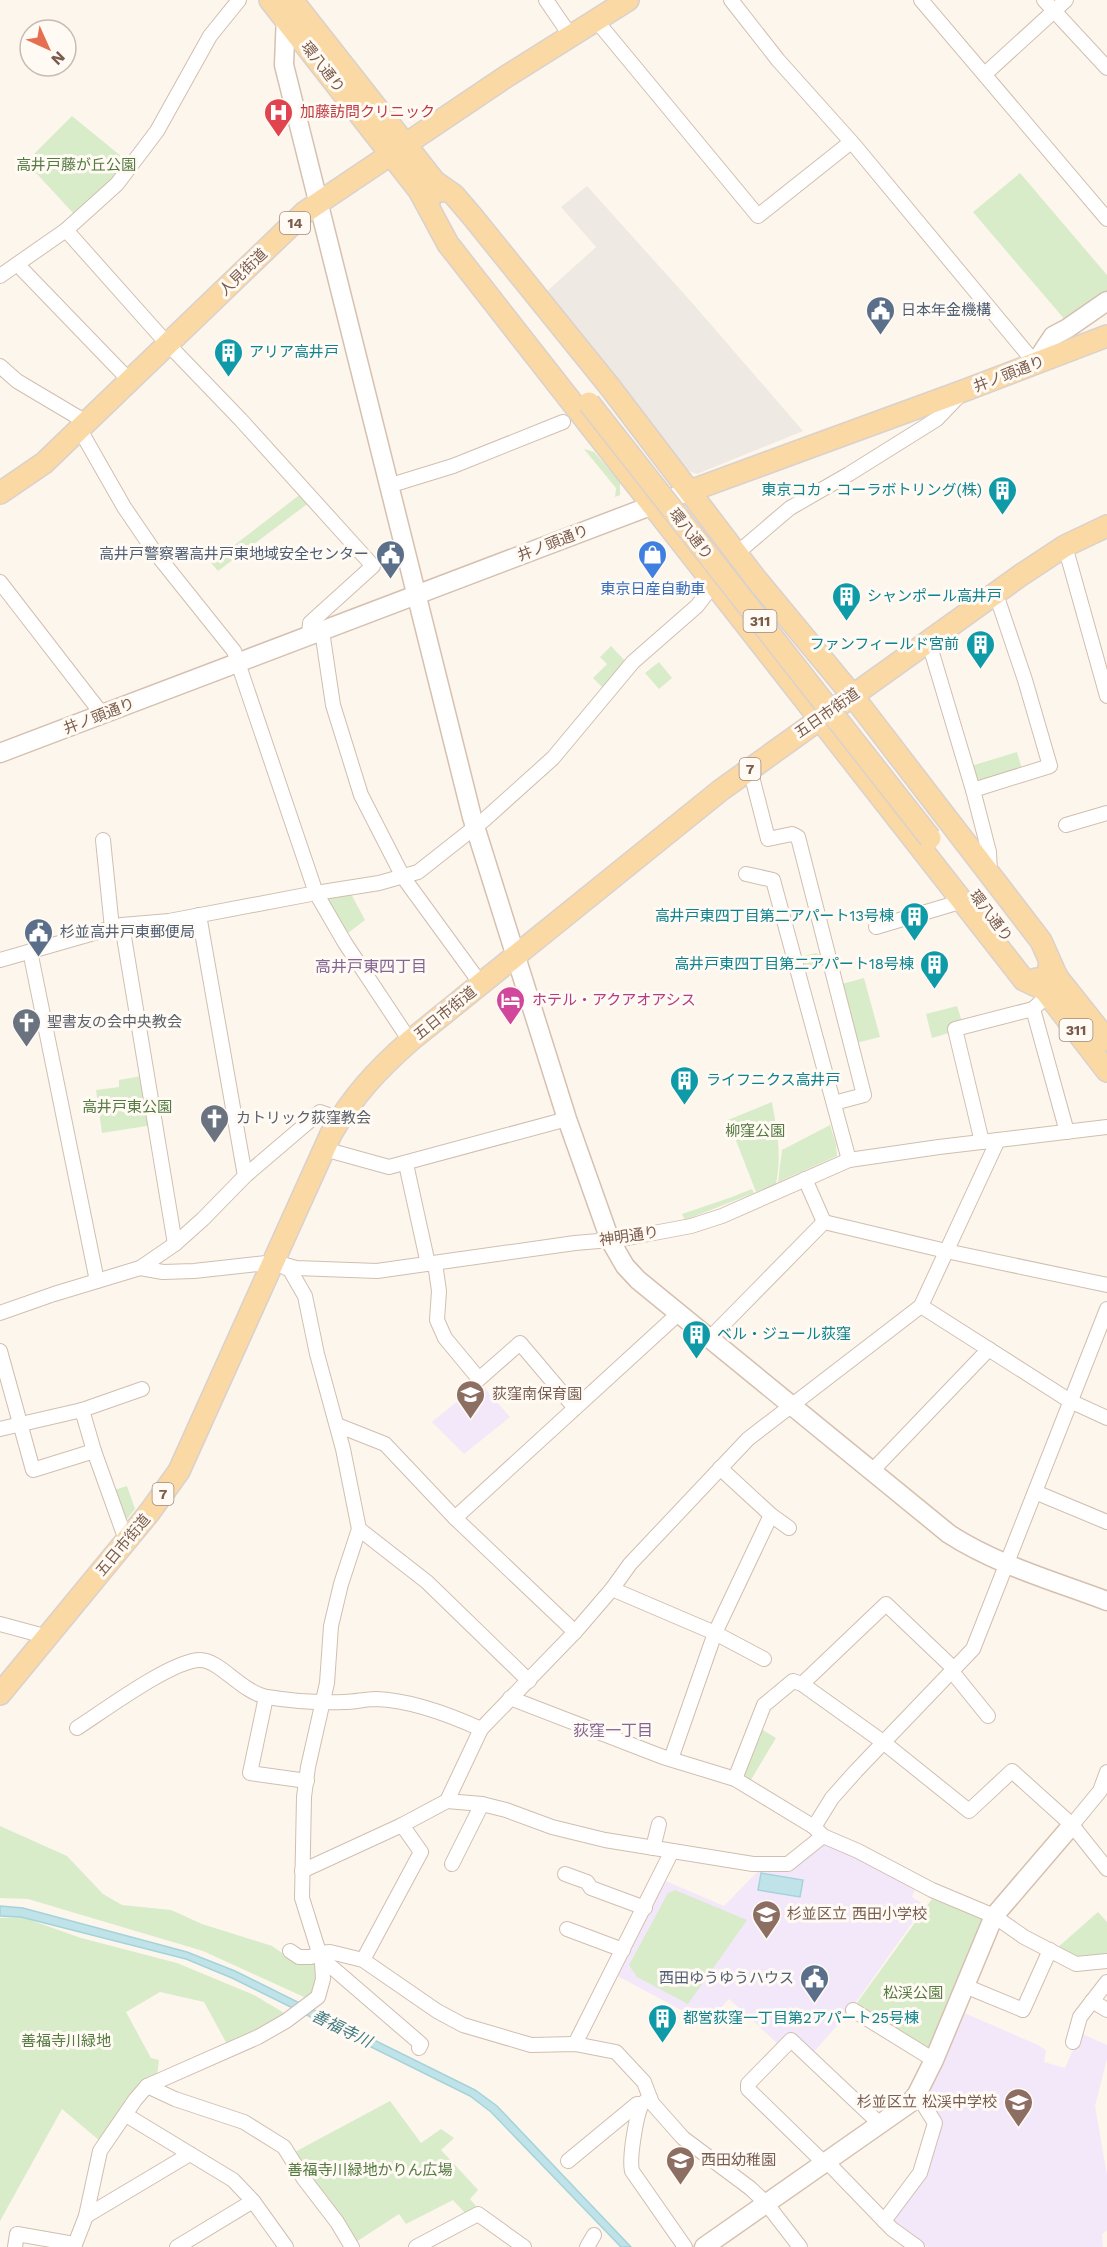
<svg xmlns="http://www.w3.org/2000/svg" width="1107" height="2247" viewBox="0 0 1107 2247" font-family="'Work Sans','Noto Sans JP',sans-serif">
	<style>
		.industrial { fill: #efe9e4 }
		.education { fill: #f3e8fa }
		.green { fill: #d8ecc9 }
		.water { fill: #bfe3e8; stroke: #a5d3da; stroke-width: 1.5 }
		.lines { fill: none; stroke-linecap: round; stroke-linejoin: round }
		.street-casing { stroke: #d1beb0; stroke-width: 16 }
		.secondary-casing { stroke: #d6c0b0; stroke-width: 21 }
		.primary-casing { stroke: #dad1cd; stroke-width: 24 }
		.street { stroke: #fff; stroke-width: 14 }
		.secondary { stroke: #fff; stroke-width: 18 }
		.primary { stroke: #fbd9a5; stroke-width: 21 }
		.primary-bridge-casing { stroke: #dad1cd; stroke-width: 24; stroke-linecap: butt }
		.primary-bridge { stroke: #fbd9a5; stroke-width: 21 }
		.labels { text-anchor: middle; stroke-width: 6; stroke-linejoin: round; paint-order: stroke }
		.shield { fill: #fffaf3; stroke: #a28b7f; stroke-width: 1.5 }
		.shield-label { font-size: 14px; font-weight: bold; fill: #7a5c4d }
		.street-label { font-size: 15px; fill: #7a5c4d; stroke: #fffaf3 }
		.health-label { font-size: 15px; fill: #be3a42; stroke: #fffaf3; text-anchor: start }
		.park-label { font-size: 15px; fill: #537a41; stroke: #fffaf3 }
		.service-label { font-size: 15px; fill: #4e5e75; stroke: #fffaf3; text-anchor: start }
		.culture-label { font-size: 15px; fill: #0d838f; stroke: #fffaf3; text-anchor: start }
		.shop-label { font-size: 15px; fill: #366cbe; stroke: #fffaf3 }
		.hotel-label { font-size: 15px; fill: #b23c85; stroke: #fffaf3; text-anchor: start }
		.worship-label { font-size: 15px; fill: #5b616d; stroke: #fffaf3; text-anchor: start }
		.education-label { font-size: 15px; fill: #785e54; stroke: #fffaf3; text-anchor: start }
		.neighbourhood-label { font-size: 16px; fill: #846695; stroke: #fffaf3 }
		.water-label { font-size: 16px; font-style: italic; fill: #437c86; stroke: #fffaf3 }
	</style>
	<rect width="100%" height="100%" fill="#fdf6ec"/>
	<path class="industrial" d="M587,186L694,305L803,431L697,474L686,470L545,293L596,247L561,207Z"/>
	<g class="education">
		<path d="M480,1383L510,1417L464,1454L432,1422Z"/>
		<path d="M822,1840L876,1866L915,1889L912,1897L925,1905L849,2012L812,2054L777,2043L729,1999L707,2024L614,1974L666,1881L724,1906L760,1869L787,1867Z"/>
		<path d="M960,2011L1038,2045L1046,2050L1044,2062L1065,2068L1080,2033L1107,2045V2059L1095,2106L1107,2175V2230L1102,2234L1103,2247H928L909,2236L889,2220L925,2176L929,2107L925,2092Z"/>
	</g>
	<g class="green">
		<path d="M72,116L127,161L112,180L74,214L26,162Z"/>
		<path d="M1020,173L1107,275V293L1066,321L973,212Z"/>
		<path d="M584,449L594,452L620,482V495L615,497L616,488Z"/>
		<path d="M302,493L310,502L218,571L211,563Z"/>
		<path d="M611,646L627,663L604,689L593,678L607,664L600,657Z"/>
		<path d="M659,662L672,678L659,689L645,673Z"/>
		<path d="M1017,752L1022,769L980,781L975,780L971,766Z"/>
		<path d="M350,892L365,920L344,936L324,897Z"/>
		<path d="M816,953L821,956L824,965L798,971L800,957Z"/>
		<path d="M864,978L880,1037L856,1043L838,985Z"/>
		<path d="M957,1006L962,1022L952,1032L932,1038L926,1014Z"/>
		<path d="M142,1076L153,1125L102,1133L96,1090L119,1087V1080Z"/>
		<path d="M772,1102C777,1131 782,1154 776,1184L756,1192L728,1120Z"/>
		<path d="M830,1125L836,1144L837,1156L778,1182L782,1150Z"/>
		<path d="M752,1189L754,1193L685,1220L682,1214L732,1197Z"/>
		<path d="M127,1486L135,1509L123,1524L111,1491Z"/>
		<path d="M758,1727L776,1738L749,1783L738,1779Z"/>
		<path d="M0,1826L67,1856L103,1894L122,1905L171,1910L202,1924L272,1946L298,1964L316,1963L318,1981L312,1995L304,1997L203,1951L28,1899L0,1898Z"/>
		<path d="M675,1890L747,1920L688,2004L637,1977L629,1965L668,1893Z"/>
		<path d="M932,1899L985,1919L931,2055L854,2007Z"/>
		<path d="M1098,1912L1107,1922V1958L1082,1960L1057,1948Z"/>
		<path d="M22,1917L81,1938L177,1963L254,1995L286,2014L227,2044L204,2002L160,1992L126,2012L151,2058L159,2060L157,2077L100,2141L62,2109L0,2221V1918Z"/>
		<path d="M390,2101L421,2143L441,2129L454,2138L441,2150L478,2190L470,2199L476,2206L466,2214L453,2200L406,2224L399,2214L353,2244L293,2153Z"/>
	</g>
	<g class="water">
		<path d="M761,1873L803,1880L800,1897L758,1890Z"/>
		<path d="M0,1906L23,1908L187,1952L235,1971L475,2090L497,2106L631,2247H621L491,2112L470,2096L232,1978L186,1959L21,1917L0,1916Z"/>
	</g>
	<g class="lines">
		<defs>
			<g id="street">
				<path d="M546,0L570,35"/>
				<path d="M731,0L778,60L855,146L1035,363"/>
				<path d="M921,0L1107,219"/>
				<path d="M1044,0L1107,68"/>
				<path d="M595,19L758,216L851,142"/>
				<path d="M985,74L1066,0"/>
				<path d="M66,230L163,339L241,420L373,566L310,623L309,636"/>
				<path d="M18,265L130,381"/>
				<path d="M0,276L66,230L117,184L157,131L210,36L239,0"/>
				<path d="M0,366L17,381L86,422"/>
				<path d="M78,431L83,435L124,507L154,551L234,651L316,893L345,943L410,1041"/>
				<path d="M388,486L453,466L563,422"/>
				<path d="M1065,546L1107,696"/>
				<path d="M736,554L790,508L849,474L937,419L958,397"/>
				<path d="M0,582L102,714"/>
				<path d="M322,631L333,705L361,795L403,877L481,984"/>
				<path d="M929,643L973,790L989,852L990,873"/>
				<path d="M750,769L768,839L792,834L798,837L864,1095L834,1103"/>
				<path d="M973,790L1050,766L1025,680L999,603L993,595"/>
				<path d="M1066,825L1107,813"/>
				<path d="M103,840L112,928"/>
				<path d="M746,874L773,880L849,1160"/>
				<path d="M199,915L245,1176"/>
				<path d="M122,925L175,1244"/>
				<path d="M876,927L963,901"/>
				<path d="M30,951L97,1281"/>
				<path d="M0,960L122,925L169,921L316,893L379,883L418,872L484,820L553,758L633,662L697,606L713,585"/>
				<path d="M1048,995L1033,1009L1067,1132"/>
				<path d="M982,1142L955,1029L1033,1009"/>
				<path d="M324,1149L389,1167L567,1119"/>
				<path d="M406,1164L428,1264"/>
				<path d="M805,1179L824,1222"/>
				<path d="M435,1263L439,1291L437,1320L445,1338L479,1379L520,1343L575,1408"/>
				<path d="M140,1268L163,1272L194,1271L275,1262L296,1268L377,1271L575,1243L622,1239L691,1226L722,1216L849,1160L939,1147L1107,1127"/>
				<path d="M921,1306L1070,1401L1107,1418"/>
				<path d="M0,1313L54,1294L140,1268L175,1244L203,1219L245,1176L320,1112L340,1119"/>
				<path d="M709,1339L824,1222L946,1251L1107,1285"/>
				<path d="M0,1351L33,1470L94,1451"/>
				<path d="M82,1410L94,1451L126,1540"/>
				<path d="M337,1425L385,1444L455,1518L575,1632"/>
				<path d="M0,1429L82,1410L142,1389"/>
				<path d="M720,1468L771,1515L789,1528"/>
				<path d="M871,1472L989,1349"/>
				<path d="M1035,1492L1107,1522"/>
				<path d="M455,1518L678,1314"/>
				<path d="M359,1529L427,1582L529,1681"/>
				<path d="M612,1589L715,1633L764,1659"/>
				<path d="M0,1624L48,1637"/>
				<path d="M802,1684L886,1604L950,1665L954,1674L988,1716"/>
				<path d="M266,1697L250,1773L307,1781"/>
				<path d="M510,1698L663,1757L735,1779L814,1827L823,1836L858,1851L932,1890L994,1916L1024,1937L1076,1964L1107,1961"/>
				<path d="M77,1728C102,1712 172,1660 200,1660C220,1660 241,1692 267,1697C292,1701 319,1703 344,1702C355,1702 365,1699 376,1699C410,1700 450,1715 481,1729"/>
				<path d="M671,1759L715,1633L771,1515"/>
				<path d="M735,1779L764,1705L793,1681L802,1684L883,1742L969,1811L1012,1771L1072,1825L1107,1869"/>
				<path d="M447,1801L481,1729L575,1632L612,1589L630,1564L748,1439L921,1306L998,1140"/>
				<path d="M1072,1825L1100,1791L1107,1772"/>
				<path d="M814,1827L832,1798L856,1771L973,1649L1107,1309"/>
				<path d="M653,1848L659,1824"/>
				<path d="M452,1864L482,1804"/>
				<path d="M302,1871L402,1825L447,1801L482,1804L506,1810L552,1827L605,1840L753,1864H788L823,1836"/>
				<path d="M565,1874L587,1882L591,1888L645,1908"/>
				<path d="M567,1929L623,1950"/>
				<path d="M290,1951L299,1957H311L319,1953L330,1952L363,1960L437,2011L463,2025L531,2045L575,2044L616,2052L644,2082L652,2103L683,2138L750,2188L766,2203L800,2247"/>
				<path d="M363,1960L421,1852L402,1825"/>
				<path d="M322,1962L327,1963L421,2044L419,2048"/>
				<path d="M965,1986L1023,2010L1050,1950"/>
				<path d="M1092,2001L1107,2010"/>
				<path d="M853,2010L934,2060"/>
				<path d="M1073,2042L1080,2017L1107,1982"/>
				<path d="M575,2044L672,1851"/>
				<path d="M147,2086L175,2099L244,2122L284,2147L304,2179L337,2222L352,2247"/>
				<path d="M650,2098C649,2099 643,2103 642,2104C636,2115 629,2159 632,2171L685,2247"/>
				<path d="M126,2115L233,2180L253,2201L286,2247"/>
				<path d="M880,2124L791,2040L748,2084V2089L820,2159L830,2165L892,2229L917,2247"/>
				<path d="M568,2161L637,2104H642"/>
				<path d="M86,2216L190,2154"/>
				<path d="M884,2221L920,2173L935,2123L917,2094"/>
				<path d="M15,2247L17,2234L74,2244"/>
				<path d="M74,2247L86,2216L100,2151L135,2100L147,2086L258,2037L286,2021L318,1997L323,1979L322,1962L302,1898L304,1797L308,1767L327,1683L331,1626L341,1584L359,1529L343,1449L317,1354L305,1296L290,1270L275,1262"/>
				<path d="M177,2247L253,2201"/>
				<path d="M416,2247L478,2214L524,2247"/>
				<path d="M587,2247L594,2235"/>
			</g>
			<g id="secondary">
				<path d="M286,14L284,65L472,817L567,1119L610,1240L625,1266L638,1280L949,1534C997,1565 1054,1581 1107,1601"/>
				<path d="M1035,363L1053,336L1068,328L1107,301"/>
				<path d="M0,753L690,491"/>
				<path d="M704,2247L910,2103L917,2094L934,2060L994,1916L1072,1825"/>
			</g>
			<g id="primary">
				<path d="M270,0L429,203"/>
				<path d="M292,0L442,191"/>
				<path d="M434,181L454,195L472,216L610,387L756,579L852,695L1041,941L1057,977"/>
				<path d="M420,192L448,244L1024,980L1043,989"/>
				<path d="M690,491L963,391L1107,336"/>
				<path d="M0,493L44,463L305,212L507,76L628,0"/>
				<path d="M1049,967L1107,1040"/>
				<path d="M1036,979L1107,1071"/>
				<path d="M0,1694L149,1513L179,1471L331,1134C353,1096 377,1070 410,1041L721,790L1021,575L1065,546L1107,526"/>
			</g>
		</defs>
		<use href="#street" class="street-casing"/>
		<use href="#secondary" class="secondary-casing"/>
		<use href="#primary" class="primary-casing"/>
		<use href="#street" class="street"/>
		<use href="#secondary" class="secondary"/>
		<use href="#primary" class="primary"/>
		<defs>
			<path id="primary-bridge" d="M589,403L930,838"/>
		</defs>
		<use href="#primary-bridge" class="primary-bridge-casing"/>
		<use href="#primary-bridge" class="primary-bridge"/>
	</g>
	<defs>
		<symbol id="hospital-pin" viewBox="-11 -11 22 30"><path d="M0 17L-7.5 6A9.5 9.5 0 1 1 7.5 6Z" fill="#e0444e" stroke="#fffaf3"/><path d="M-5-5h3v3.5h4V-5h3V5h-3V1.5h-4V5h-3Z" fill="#fff"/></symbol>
		<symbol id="civic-pin" viewBox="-11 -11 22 30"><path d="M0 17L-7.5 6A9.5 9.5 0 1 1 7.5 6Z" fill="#5c6f8a" stroke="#fffaf3"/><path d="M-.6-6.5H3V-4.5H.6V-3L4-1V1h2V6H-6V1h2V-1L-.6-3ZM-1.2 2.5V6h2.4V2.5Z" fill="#fff"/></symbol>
		<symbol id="building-pin" viewBox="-11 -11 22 30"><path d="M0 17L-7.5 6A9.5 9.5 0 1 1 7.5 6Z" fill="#0f9aa8" stroke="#fffaf3"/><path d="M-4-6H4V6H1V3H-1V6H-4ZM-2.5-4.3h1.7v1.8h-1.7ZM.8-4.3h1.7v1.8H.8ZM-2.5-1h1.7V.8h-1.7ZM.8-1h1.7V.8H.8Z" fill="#fff"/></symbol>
		<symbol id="shop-pin" viewBox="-11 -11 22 30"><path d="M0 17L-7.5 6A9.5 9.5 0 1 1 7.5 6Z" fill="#3f7fe0" stroke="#fffaf3"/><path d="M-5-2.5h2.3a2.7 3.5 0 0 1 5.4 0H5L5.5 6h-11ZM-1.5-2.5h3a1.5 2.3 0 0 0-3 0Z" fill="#fff"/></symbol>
		<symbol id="hotel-pin" viewBox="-11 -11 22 30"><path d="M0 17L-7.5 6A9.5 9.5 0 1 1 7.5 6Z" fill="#d1479c" stroke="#fffaf3"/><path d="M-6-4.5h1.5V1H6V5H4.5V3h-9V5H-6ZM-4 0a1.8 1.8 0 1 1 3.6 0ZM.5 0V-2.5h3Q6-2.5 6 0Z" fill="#fff"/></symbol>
		<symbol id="church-pin" viewBox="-11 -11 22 30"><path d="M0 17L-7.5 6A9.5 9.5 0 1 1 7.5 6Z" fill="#6b7280" stroke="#fffaf3"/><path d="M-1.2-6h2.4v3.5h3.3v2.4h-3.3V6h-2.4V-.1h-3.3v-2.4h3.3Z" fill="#fff"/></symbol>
		<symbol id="school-pin" viewBox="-11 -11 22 30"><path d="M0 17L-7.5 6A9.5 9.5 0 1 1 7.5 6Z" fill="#8d6e63" stroke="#fffaf3"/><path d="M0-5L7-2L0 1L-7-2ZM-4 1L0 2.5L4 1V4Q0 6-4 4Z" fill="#fff"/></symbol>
	</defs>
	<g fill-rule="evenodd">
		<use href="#hospital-pin" x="262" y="96" width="33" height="45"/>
		<use href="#civic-pin" x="864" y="294" width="33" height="45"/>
		<use href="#building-pin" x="212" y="336" width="33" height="45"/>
		<use href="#building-pin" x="986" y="474" width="33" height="45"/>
		<use href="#civic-pin" x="374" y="538" width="33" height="45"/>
		<use href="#shop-pin" x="636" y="538" width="33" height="45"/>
		<use href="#building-pin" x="830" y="580" width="33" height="45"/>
		<use href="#building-pin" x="964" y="628" width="33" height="45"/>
		<use href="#building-pin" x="898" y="900" width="33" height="45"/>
		<use href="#civic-pin" x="22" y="916" width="33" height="45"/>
		<use href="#building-pin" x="918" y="948" width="33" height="45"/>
		<use href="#hotel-pin" x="494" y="984" width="33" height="45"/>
		<use href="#church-pin" x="10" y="1006" width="33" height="45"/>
		<use href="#building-pin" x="668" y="1064" width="33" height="45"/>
		<use href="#church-pin" x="198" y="1102" width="33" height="45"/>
		<use href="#building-pin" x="680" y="1318" width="33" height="45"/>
		<use href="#school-pin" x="454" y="1378" width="33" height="45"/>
		<use href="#school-pin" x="750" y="1898" width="33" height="45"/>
		<use href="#civic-pin" x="798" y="1962" width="33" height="45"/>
		<use href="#building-pin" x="646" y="2002" width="33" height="45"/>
		<use href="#school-pin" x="1002" y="2086" width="33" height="45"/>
		<use href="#school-pin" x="664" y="2144" width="33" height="45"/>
	</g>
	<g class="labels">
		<g class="shield">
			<rect x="280" y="212" width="30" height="22" rx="4.5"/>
			<rect x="743.5" y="610" width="33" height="22" rx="4.5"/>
			<rect x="739.5" y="758" width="21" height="22" rx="4.5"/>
			<rect x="1059.5" y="1019" width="33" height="22" rx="4.5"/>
			<rect x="152.5" y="1483" width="21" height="22" rx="4.5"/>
		</g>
		<g class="shield-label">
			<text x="295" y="228">14</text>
			<text x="760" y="626">311</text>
			<text x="750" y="774">7</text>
			<text x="1076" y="1035">311</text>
			<text x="163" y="1499">7</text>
		</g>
		<g class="street-label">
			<text transform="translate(323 67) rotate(52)" y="5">環八通り</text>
			<text transform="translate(243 272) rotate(-44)" y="5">人見街道</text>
			<text transform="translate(1009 374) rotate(-21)" y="5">井ノ頭通り</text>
			<text transform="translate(691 534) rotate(52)" y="5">環八通り</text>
			<text transform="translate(553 543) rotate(-21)" y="5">井ノ頭通り</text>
			<text transform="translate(827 713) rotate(-35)" y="5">五日市街道</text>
			<text transform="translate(99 716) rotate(-21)" y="5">井ノ頭通り</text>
			<text transform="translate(991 916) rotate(53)" y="5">環八通り</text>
			<text transform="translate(445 1013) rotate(-39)" y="5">五日市街道</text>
			<text transform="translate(629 1236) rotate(-8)" y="5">神明通り</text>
			<text transform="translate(123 1545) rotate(-50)" y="5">五日市街道</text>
		</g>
		<g class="health-label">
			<text x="300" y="117">加藤訪問クリニック</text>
		</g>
		<g class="park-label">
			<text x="76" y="170">高井戸藤が丘公園</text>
			<text x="127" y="1112">高井戸東公園</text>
			<text x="755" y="1136">柳窪公園</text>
			<text x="913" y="1998">松渓公園</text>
			<text x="66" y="2046">善福寺川緑地</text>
			<text x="370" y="2175">善福寺川緑地かりん広場</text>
		</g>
		<g class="service-label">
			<text x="901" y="315">日本年金機構</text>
			<text x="369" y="559" text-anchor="end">高井戸警察署高井戸東地域安全センター</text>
			<text x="60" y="937">杉並高井戸東郵便局</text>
			<text x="794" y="1983" text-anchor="end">西田ゆうゆうハウス</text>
		</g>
		<g class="culture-label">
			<text x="249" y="357">アリア高井戸</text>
			<text x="982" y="495" text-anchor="end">東京コカ・コーラボトリング(株)</text>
			<text x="867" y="601">シャンポール高井戸</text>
			<text x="959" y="649" text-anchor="end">ファンフィールド宮前</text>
			<text x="894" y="921" text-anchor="end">高井戸東四丁目第二アパート13号棟</text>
			<text x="914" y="969" text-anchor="end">高井戸東四丁目第二アパート18号棟</text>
			<text x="706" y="1085">ライフニクス高井戸</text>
			<text x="717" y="1339">ベル・ジュール荻窪</text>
			<text x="683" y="2023">都営荻窪一丁目第2アパート25号棟</text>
		</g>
		<g class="shop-label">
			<text x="653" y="594">東京日産自動車</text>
		</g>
		<g class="hotel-label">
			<text x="532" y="1005">ホテル・アクアオアシス</text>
		</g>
		<g class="worship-label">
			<text x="47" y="1027">聖書友の会中央教会</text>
			<text x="236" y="1123">カトリック荻窪教会</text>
		</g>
		<g class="education-label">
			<text x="492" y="1399">荻窪南保育園</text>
			<text x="787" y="1919">杉並区立 西田小学校</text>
			<text x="997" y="2107" text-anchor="end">杉並区立 松渓中学校</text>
			<text x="701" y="2165">西田幼稚園</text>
		</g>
		<g class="neighbourhood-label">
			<text x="371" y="972">高井戸東四丁目</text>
			<text x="613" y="1736">荻窪一丁目</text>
		</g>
		<g class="water-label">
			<text transform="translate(342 2028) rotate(26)" y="6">善福寺川</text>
		</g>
	</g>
	<g transform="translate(48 48) rotate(135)"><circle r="28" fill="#fffaf3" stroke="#cabbb1" stroke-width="1.5"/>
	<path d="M0-4.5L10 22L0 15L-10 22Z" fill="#e76f51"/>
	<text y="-9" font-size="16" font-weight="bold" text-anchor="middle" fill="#7a5c4d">N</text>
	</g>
</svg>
